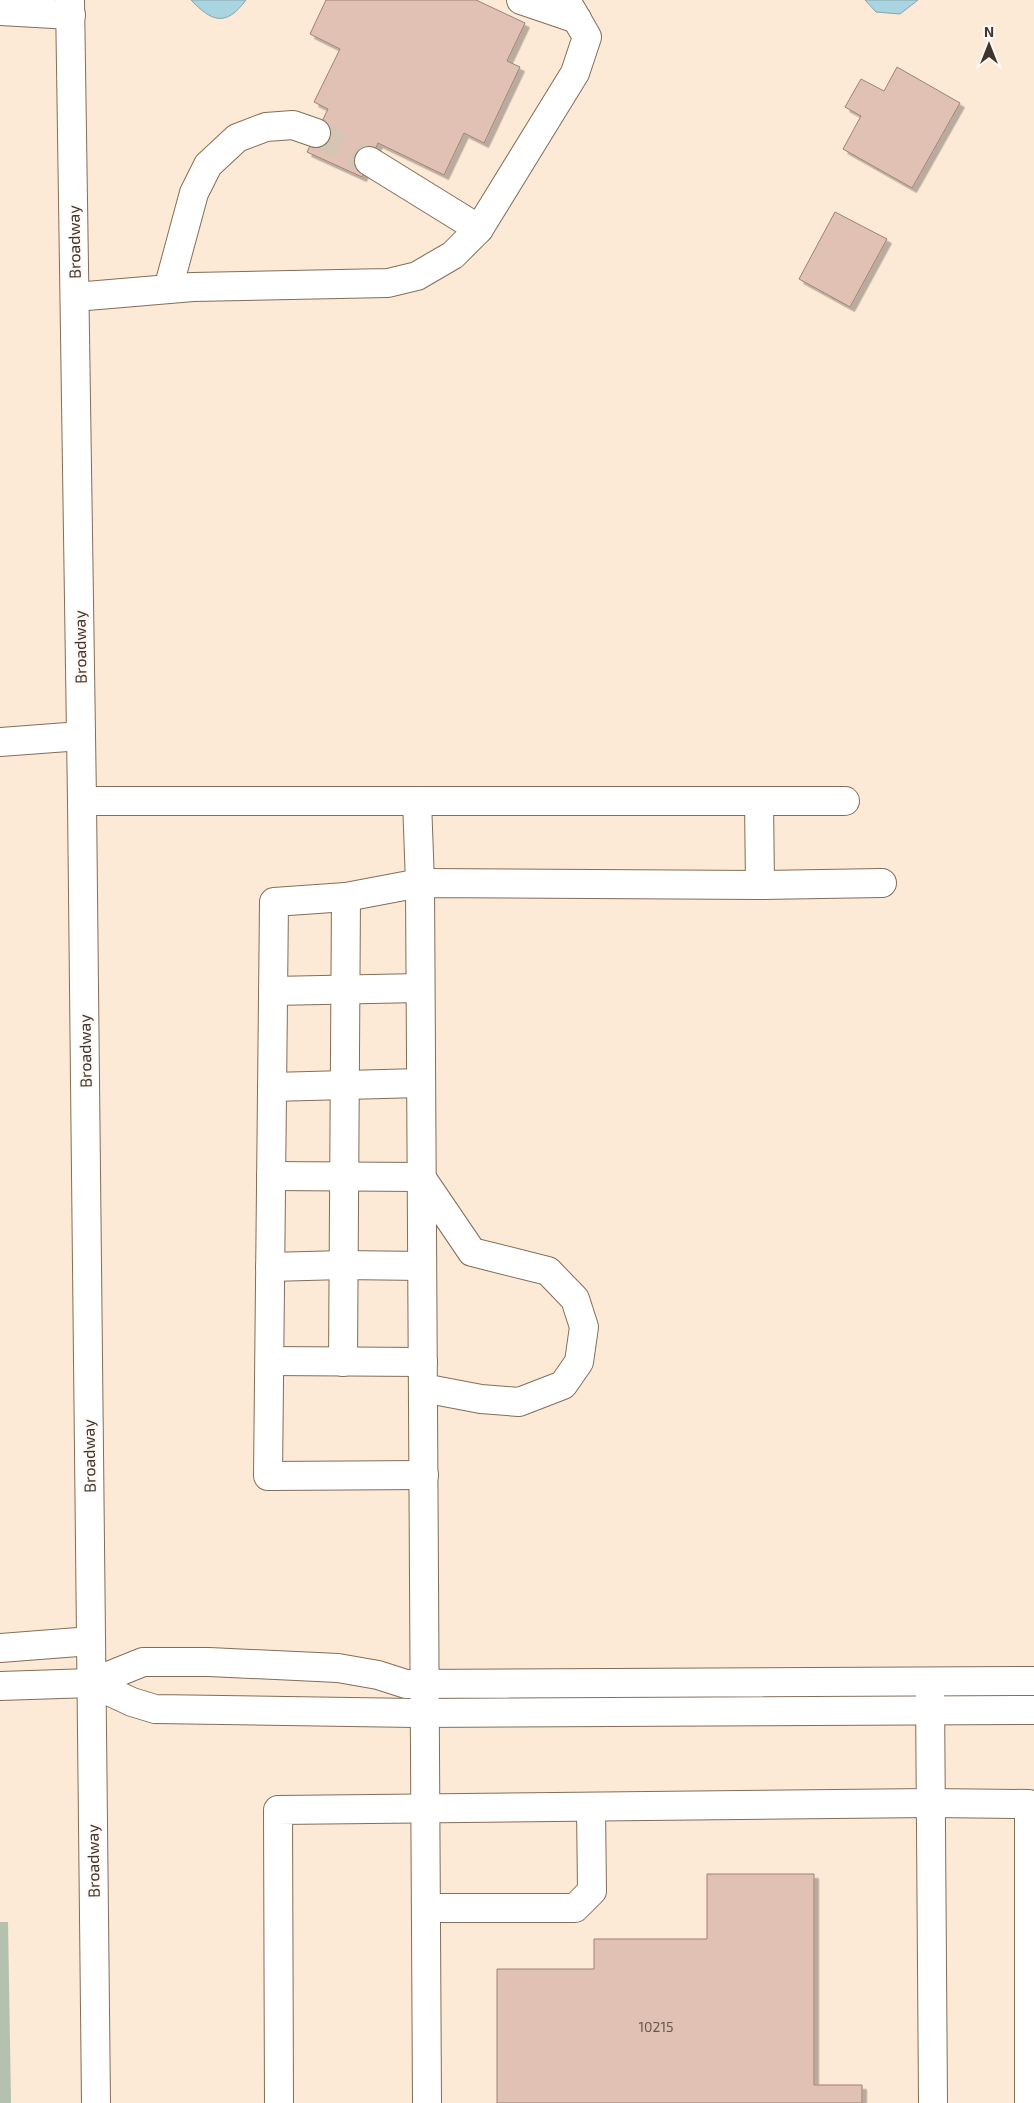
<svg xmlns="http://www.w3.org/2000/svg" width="1034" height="2103" viewBox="0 0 1034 2103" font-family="'Exo 2',sans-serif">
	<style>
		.green { fill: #b3c1ae }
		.water { fill: #a9d4e1; stroke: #89a4ab }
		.building { fill: #e0c1b4; stroke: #9e8175; filter: url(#shadow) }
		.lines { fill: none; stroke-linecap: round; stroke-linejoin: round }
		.minor-tunnel { stroke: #d6c5b4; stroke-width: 28; stroke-dasharray: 28 14; stroke-linecap: butt }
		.minor-casing { stroke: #826e59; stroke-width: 30 }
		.major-casing { stroke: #826e59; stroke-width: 30 }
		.minor { stroke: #fff; stroke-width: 28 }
		.major { stroke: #fff; stroke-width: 28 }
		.labels { text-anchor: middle; stroke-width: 4; stroke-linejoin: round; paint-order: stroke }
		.number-label { font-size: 14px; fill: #66584e }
		.street-label { font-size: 16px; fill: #3e352c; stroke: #fef9f4 }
	</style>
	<defs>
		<filter id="shadow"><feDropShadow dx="4.5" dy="4.5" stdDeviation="0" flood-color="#0004"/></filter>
	</defs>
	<rect width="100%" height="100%" fill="#fce9d6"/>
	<path class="green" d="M0,1922H8L11,2103H0Z"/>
	<g class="water">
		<path d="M191,0H246C226,27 212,22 191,0Z"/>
		<path d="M865,0H918L900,14L876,12Z"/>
	</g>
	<g class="building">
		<path d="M326,0H476L525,23L507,61L520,67L484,143L464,133L444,175L378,143L362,177L307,152L328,109L314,102L340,49L310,34Z"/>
		<path d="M897,67L960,103L912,188L843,149L861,116L845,107L861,79L884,91Z"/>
		<path d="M835,212L887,239L850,307L799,279Z"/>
		<path d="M707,1874H814V2085H862V2103H497V1969H594V1939H707Z"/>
	</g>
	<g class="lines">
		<path class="minor-tunnel" d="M316,133L369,161"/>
		<defs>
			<g id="minor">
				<path d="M521,0L577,19"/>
				<path d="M0,11L71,15"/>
				<path d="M369,161L479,229"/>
				<path d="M168,289L194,193L208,165L237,138L266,127L293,125L316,133"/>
				<path d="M75,297L193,287L388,283L417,276L453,255L479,229L575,73L587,37L571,9L562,0"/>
				<path d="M0,742L81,736"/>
				<path d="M82,801H845"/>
				<path d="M417,801L420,883L427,2103"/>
				<path d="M759,801L760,885"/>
				<path d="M273,991L420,988"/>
				<path d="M272,1087L420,1083"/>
				<path d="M271,1176L421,1177L472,1252L548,1271L575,1299L584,1327L579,1362L563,1385L519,1402L481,1399L423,1388"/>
				<path d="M270,1267L343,1265L422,1266"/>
				<path d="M270,1361L423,1362"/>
				<path d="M343,1362L346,897"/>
				<path d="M424,1475L268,1476L274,902L346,897L420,883L760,885L882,883"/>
				<path d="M0,1648L91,1641"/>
				<path d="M1034,1681L406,1684L378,1675L338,1668L209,1662H143L91,1683L132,1702L155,1709L415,1713L1034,1710"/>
				<path d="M0,1686L91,1683"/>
				<path d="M930,1692L933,2103"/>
				<path d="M426,1908H575L592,1891L591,1807"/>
				<path d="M279,2103L278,1810L930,1803L1029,1804V2103"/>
			</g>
			<path id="major" d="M70,0L82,801L96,2103"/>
		</defs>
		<use href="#minor" class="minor-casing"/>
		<use href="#major" class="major-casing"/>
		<use href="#minor" class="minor"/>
		<use href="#major" class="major"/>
	</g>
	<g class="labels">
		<g class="number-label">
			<text x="656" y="2032">10215</text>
		</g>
		<g class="street-label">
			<text transform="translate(74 242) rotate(-91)" y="6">Broadway</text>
			<text transform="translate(80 647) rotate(-91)" y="6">Broadway</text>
			<text transform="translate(85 1051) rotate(-91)" y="6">Broadway</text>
			<text transform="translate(89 1456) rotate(-91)" y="6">Broadway</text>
			<text transform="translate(93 1861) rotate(-91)" y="6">Broadway</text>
		</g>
	</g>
	<g transform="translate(989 45)" stroke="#fef9f4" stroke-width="4" paint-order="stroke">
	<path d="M0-4L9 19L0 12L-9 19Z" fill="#3e352c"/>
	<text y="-8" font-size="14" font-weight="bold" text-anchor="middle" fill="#3e352c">N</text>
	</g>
</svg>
